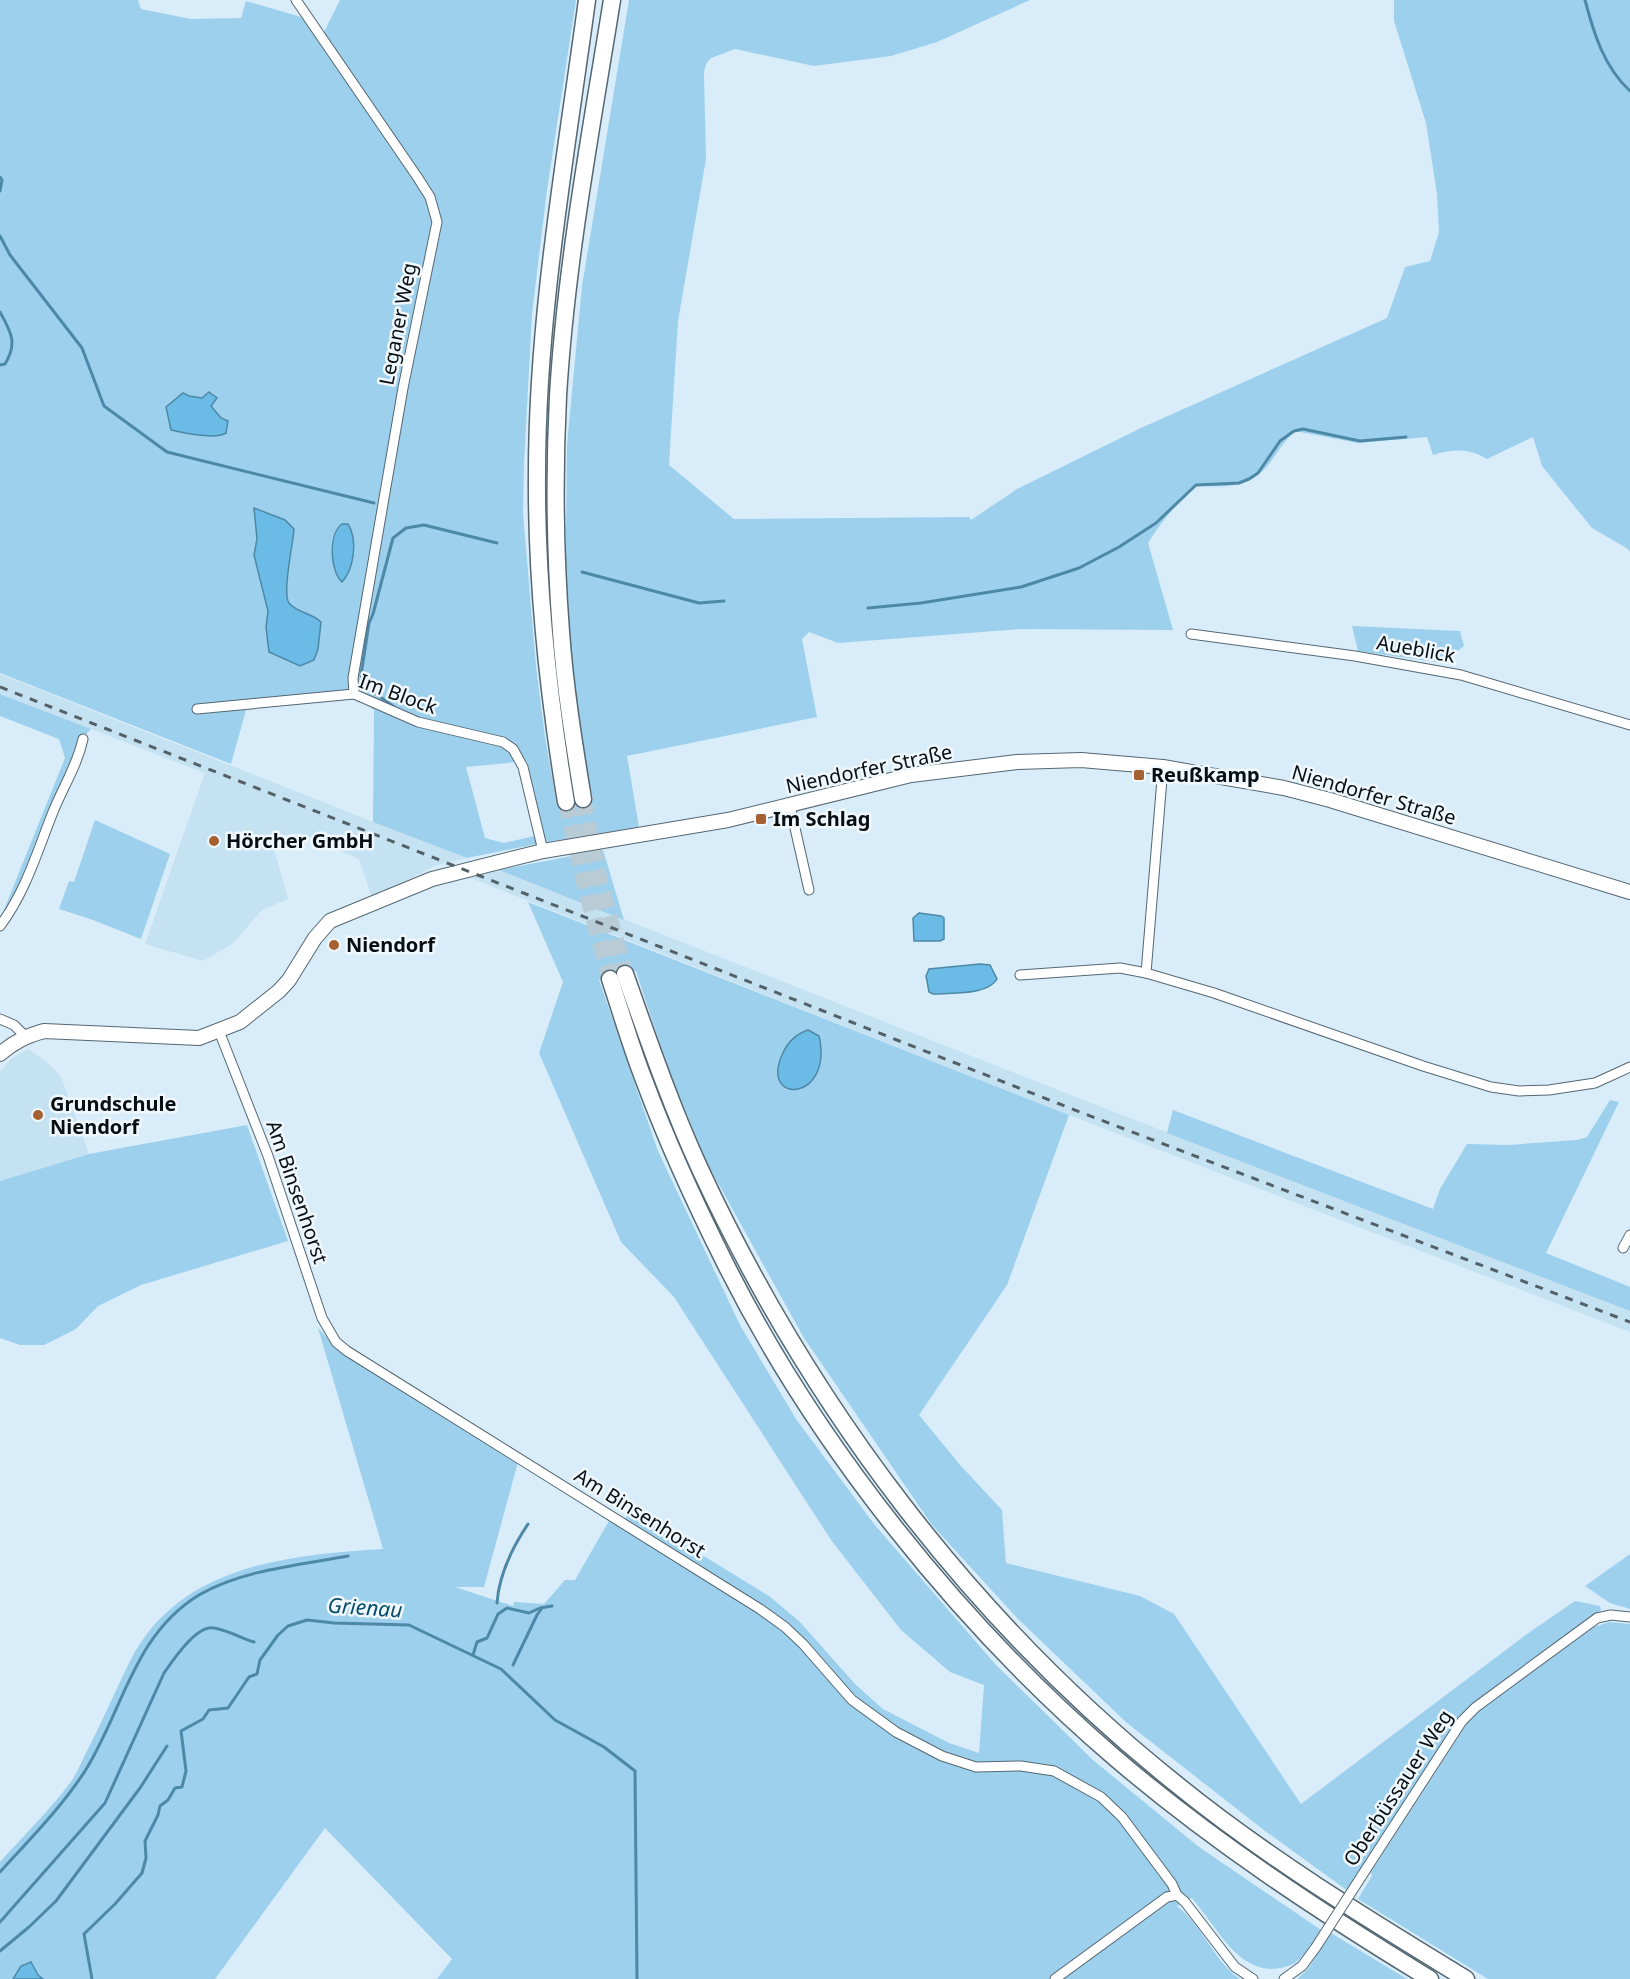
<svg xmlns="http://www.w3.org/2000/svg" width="1630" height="1979" viewBox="0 0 1630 1979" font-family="'Noto Sans',sans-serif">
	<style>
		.built { fill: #c5e2f2 }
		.green { fill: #9dd0ed; fill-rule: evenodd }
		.water { fill: #6abce7; stroke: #4d88a7; stroke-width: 1.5 }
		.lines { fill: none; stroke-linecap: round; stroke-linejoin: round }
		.stream { stroke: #4d88a7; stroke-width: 3 }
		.highway-tunnel { stroke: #b9ccd6; stroke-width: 16; stroke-dasharray: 16 8; stroke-linecap: butt }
		.street-casing { stroke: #546772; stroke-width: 11 }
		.secondary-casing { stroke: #546772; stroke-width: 16 }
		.highway-casing { stroke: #546772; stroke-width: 19 }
		.street { stroke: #fff; stroke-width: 9 }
		.secondary { stroke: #fff; stroke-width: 14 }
		.highway { stroke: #fff; stroke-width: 16 }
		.rail { stroke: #546067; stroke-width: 3; stroke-dasharray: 8 8; stroke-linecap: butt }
		.street-bridge-casing { stroke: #546772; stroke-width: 11; stroke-linecap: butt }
		.street-bridge { stroke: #fff; stroke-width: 9 }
		.poi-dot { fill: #a56131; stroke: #f0f8fd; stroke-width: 2 }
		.labels { text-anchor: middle; stroke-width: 5; stroke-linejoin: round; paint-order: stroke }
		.street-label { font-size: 20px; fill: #080f13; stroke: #f0f8fd }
		.poi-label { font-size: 20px; font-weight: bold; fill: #080f13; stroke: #f0f8fd; text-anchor: start }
		.water-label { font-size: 21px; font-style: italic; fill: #054b69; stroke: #f0f8fd }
	</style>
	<rect width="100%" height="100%" fill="#d8edf9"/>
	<g class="built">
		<path d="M0,674L373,822L467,858L437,865L372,898L359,859L300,833L271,838L288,899L262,910L232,944L203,961L145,944L205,773L0,694Z"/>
		<path d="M499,870L1091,1103L1630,1311V1332L1069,1115L471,878Z"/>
		<path d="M28,1049L49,1064L61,1077L89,1154L0,1181V1072L12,1058Z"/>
	</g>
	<g class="green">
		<path d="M0,0H138L141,9L191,19L241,18L246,1L301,17L323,34L340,0H576L547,190L532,314L524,464L523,513L536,666L545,737L557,806L593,799L584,756L565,616L567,445L582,286L629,0H1030L937,42L891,56L814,66L735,49L711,58L706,64L704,72L706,159L678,321L669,465L734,519L969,517L971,520L1017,489L1141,428L1387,318L1405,267L1430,261L1439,232L1437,194L1426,123L1394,21V0H1630V552L1628,549L1592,528L1542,466L1533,437L1487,459C1468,448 1453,449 1433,455L1427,437L1358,443L1295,431C1285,440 1279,450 1272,460C1251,489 1229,487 1197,486C1176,503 1162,521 1148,543L1173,630L1020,629L838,643L809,632L802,639L817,717L627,756L639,827L546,842L467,858L373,822L374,710L363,701L337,691L248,703L231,764L0,673ZM527,761L544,834L504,843L485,838L466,767Z"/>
		<path d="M1352,626L1460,631L1464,646L1442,663L1358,651Z"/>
		<path d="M0,694L91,729L82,739L25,878L0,920L65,758L59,739L0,716Z"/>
		<path d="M95,820L170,854L141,939L93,920L59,909L69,881L74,882Z"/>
		<path d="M603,850L624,920L499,870Z"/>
		<path d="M528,902L1069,1115L1007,1285L919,1415L961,1466L1002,1510L1006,1563L1140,1596L1174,1614L1301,1804L1527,1634L1575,1601L1600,1606L1601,1610L1471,1707L1459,1718L1348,1891L1265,1831L1127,1723L1018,1619L932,1525L804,1338L708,1165L668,1069L636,971L599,980L658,1151L740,1325L796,1419L874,1524L995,1664L1093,1760L1199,1847L1321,1930C1313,1941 1306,1955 1295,1963C1262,1979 1239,1960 1220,1935C1211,1923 1202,1910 1192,1898L1177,1906C1202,1925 1216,1964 1240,1979H437L452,1959L325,1828L215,1979H0V1862C23,1836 49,1811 70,1783C77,1774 81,1762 87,1751C102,1722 115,1691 130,1661C179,1565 287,1555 383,1549L318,1328L334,1345L518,1462L484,1587H455L513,1606L514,1602L544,1604L565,1580H575L610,1519L622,1526L629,1510L769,1596L799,1621L856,1685L883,1709L949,1743L979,1753L984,1685L950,1672L901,1630L831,1540L674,1297L621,1242L539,1053L563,982Z"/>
		<path d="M1610,1100L1619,1102L1546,1253L1630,1287V1311L1167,1133L1173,1110L1433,1209L1440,1189L1467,1144L1508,1145L1577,1140L1587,1137Z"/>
		<path d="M247,1125L288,1241L141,1285L98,1306L76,1329L44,1345H20L0,1338V1181L89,1154Z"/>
		<path d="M1630,1554V1609L1610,1603L1585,1586Z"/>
		<path d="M1609,1622L1630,1624V1979H1488L1358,1899L1372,1876L1371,1872L1470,1719L1481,1709L1591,1628Z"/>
		<path d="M1331,1933L1407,1979H1297L1307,1970Z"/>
	</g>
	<g class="water">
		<path d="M209,392L217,398L211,406L221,418L228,421L226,433C215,440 184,433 171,430L166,407L183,393L189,396L202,398Z"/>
		<path d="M254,508L285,520L294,529C293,544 282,593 289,603C297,613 312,613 321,622L318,649L314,660L300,666L269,652L266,627L268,611L254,555L257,539Z"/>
		<path d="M342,524H348C358,540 354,569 342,582C330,571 328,534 342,524Z"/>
		<path d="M919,913L941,916L944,918V939L940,941H914L913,918Z"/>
		<path d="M980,964L990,965L997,979C988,995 951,993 933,994L929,992L926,976L929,969Z"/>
		<path d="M808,1030L819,1036C834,1101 760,1106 782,1055C787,1043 796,1034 808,1030Z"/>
		<path d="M31,1962L38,1975L43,1979H13L21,1966Z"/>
	</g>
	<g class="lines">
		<g class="stream">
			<path d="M1585,0C1594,34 1604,67 1630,91"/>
			<path d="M0,177L2,180L0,191"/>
			<path d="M0,236L10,255L82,348L104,406L167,452L374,503"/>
			<path d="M0,312C11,332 18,343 5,364L0,365"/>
			<path d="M582,572L699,603L724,601"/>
			<path d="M868,608L921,603L1021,587L1079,568L1119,547L1156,523L1196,485L1239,483L1249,479L1258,473L1280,441L1294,431L1303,429L1360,441L1406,437"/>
			<path d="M394,707L368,688L361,675L369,623L373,614L393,538L406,528L424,525L497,543"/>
			<path d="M497,1603C499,1574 512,1548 528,1524"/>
			<path d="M473,1655L477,1642L487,1638L498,1614L507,1608L529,1613L540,1608L552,1606"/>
			<path d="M513,1665L537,1615L542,1608"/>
			<path d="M0,1872C29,1840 61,1808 85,1771C123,1711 133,1635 199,1595C242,1570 299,1565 348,1556"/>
			<path d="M0,1922L105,1803L164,1673C173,1660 197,1624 214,1628C227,1630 241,1638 254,1642"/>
			<path d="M0,1951L29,1927L56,1901L140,1788L167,1746"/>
			<path d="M92,1979L84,1934L115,1904L142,1873L146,1858L145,1841L158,1815L160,1806L168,1800L175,1788L182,1787L186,1771L181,1731L203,1719L209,1710L228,1708L249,1677L257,1674L260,1660L278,1635L288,1626L307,1620L334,1623L409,1625L501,1669L555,1720L604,1747L635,1771L637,1979"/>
		</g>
		<g class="highway-tunnel">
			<path d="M583,799L600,882L625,974"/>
			<path d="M566,802L585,886L610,979"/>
		</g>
		<defs>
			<g id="street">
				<path d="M296,0L418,178L430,197L437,222L403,388L353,678L354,694"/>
				<path d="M1191,634L1355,656L1461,675L1630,725"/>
				<path d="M197,709L354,694L418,722L503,742L513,749L523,767L543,851"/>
				<path d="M1163,767L1146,973L1214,993L1423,1066L1491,1087L1519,1091L1549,1090L1595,1083L1630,1067"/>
				<path d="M790,806L809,890"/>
				<path d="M0,926C26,891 37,852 53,812C63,787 77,766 83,739"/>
				<path d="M1020,975L1120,968L1146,973"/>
				<path d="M0,1019L14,1025L25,1036"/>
				<path d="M219,1031L268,1156L322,1318L336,1342L347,1351L760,1609L785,1627L803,1644L852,1700L896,1732L942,1756L976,1767L1021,1766L1054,1771L1101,1797L1122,1817L1172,1884L1177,1895L1185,1902L1235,1967L1253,1979"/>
				<path d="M1623,1248L1630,1235"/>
				<path d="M1361,1877L1462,1721L1476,1707L1597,1618L1611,1615L1630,1617"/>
				<path d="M1055,1979L1167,1897L1177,1895"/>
				<path d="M1284,1979L1302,1966L1316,1947"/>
			</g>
			<path id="secondary" d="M0,1054C14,1042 26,1036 44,1031L199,1038L240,1022L279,991L289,980L315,938L330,921L432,879L543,851L728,820L911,775L1017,762L1081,760L1163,767L1284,788L1330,800L1630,892"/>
			<g id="highway">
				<path d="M583,799C574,744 565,688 561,632C555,554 554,475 558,396C566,263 591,131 612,0"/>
				<path d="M566,802C548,693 536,584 537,473C537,315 566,156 587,0"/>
				<path d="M625,974C648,1039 671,1106 700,1169C810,1406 970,1619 1175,1783C1266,1857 1366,1918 1466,1979"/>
				<path d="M610,979C621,1012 631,1047 644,1080C667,1142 695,1203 725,1263C816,1445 959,1624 1114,1757C1212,1841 1320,1912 1430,1979"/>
			</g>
		</defs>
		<use href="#street" class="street-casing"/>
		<use href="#secondary" class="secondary-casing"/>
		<use href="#highway" class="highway-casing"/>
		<use href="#street" class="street"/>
		<use href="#secondary" class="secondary"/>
		<use href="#highway" class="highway"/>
		<path class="rail" d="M0,687L1085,1114L1630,1322"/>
		<defs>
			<path id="street-bridge" d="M1316,1947L1361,1877"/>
		</defs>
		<use href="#street-bridge" class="street-bridge-casing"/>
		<use href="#street-bridge" class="street-bridge"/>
	</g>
	<g class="poi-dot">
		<rect x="1133" y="769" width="12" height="12" rx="3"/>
		<rect x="755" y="813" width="12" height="12" rx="3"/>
		<circle cx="214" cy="841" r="6"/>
		<circle cx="334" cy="945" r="6"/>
		<circle cx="38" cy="1115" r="6"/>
	</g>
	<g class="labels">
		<g class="street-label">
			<text transform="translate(398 324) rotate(-79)" y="7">Leganer Weg</text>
			<text transform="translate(1416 649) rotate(10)" y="7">Aueblick</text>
			<text transform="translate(398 694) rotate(20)" y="7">Im Block</text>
			<text transform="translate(869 769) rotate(-12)" y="7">Niendorfer Straße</text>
			<text transform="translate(1374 795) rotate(16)" y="7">Niendorfer Straße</text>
			<text transform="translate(297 1192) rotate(71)" y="7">Am Binsenhorst</text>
			<text transform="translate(640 1513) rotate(32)" y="7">Am Binsenhorst</text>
			<text transform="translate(1398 1788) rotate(-57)" y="7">Oberbüssauer Weg</text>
		</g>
		<g class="poi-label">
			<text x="1151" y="782">Reußkamp</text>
			<text x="773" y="826">Im Schlag</text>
			<text x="226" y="848">Hörcher GmbH</text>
			<text x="346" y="952">Niendorf</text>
			<text x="50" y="1111">Grundschule<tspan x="50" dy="23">Niendorf</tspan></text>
		</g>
		<g class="water-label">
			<text transform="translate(365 1608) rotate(4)" y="7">Grienau</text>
		</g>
	</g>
</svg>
